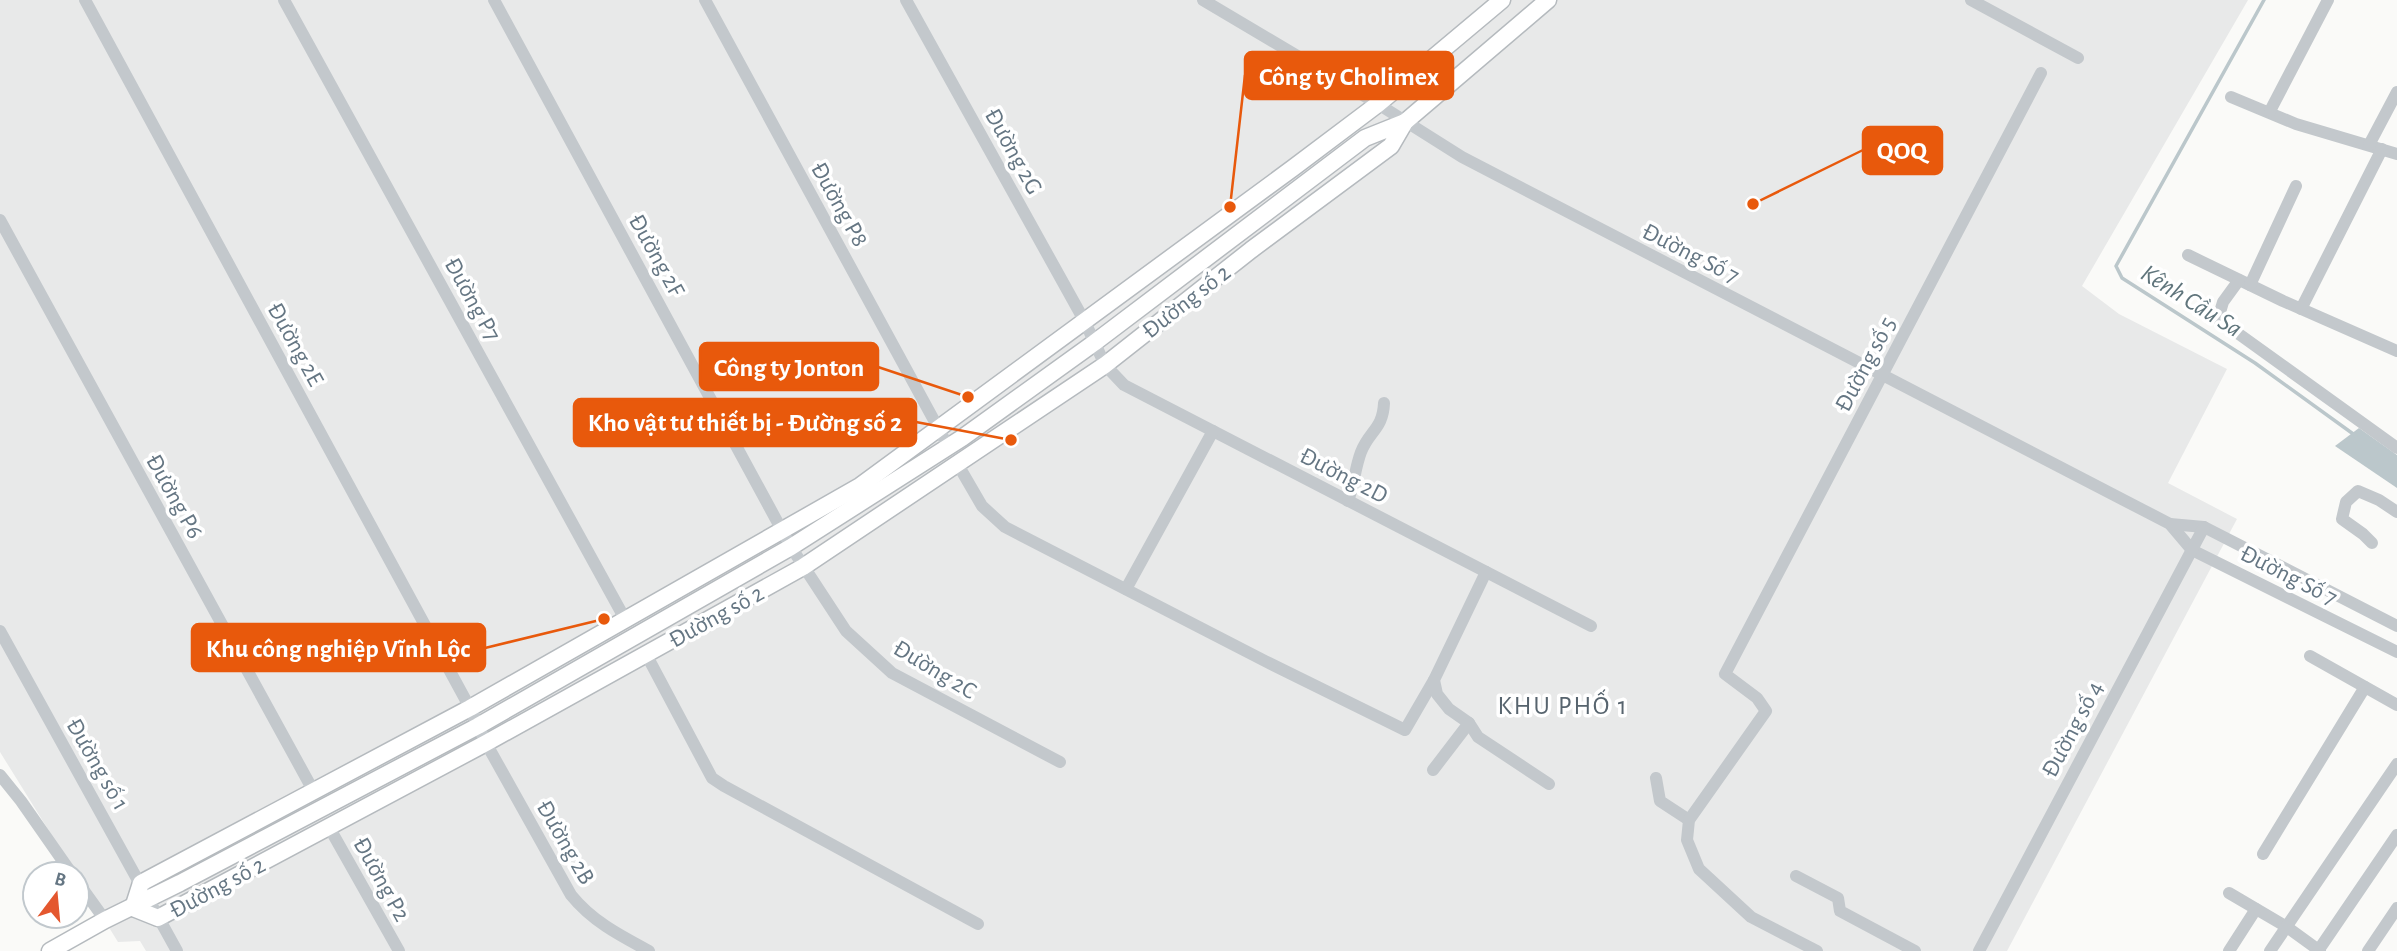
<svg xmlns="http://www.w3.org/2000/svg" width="2397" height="951" viewBox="0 0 2397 951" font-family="'Alegreya Sans',sans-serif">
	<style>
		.built { fill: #e8e9e9 }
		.water { fill: #bbc7cb }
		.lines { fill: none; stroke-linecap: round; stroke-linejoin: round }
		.stream { stroke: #bbc7cb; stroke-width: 3.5 }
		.major-casing { stroke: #b5babe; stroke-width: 19 }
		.minor { stroke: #c3c8cc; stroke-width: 12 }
		.major { stroke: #fff; stroke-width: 16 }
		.labels { text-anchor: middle; stroke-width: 7; stroke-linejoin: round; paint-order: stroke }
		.street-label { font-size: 24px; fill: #657683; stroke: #fff }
		.water-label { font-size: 26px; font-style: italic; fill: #60757c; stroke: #fff }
		.neighbourhood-label { font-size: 26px; letter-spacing: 2px; fill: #57646e; stroke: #fff }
		.leader { fill: none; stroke: #e8590c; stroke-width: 2.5 }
		.callout-dot { fill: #e8590c; stroke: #fff; stroke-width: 2.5 }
		.callout { fill: #e8590c; stroke: #e8590c; stroke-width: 2.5 }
		.callout-label { font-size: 26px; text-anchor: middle; font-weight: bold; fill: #fff }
	</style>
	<rect width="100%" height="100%" fill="#fafaf8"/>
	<path class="built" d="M0,0H2248L2082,286L2119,314L2227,369L2168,483L2237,519L2007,951H146L140,941L118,942L0,752Z"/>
	<path class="water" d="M2359,428L2397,455V488L2335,446Z"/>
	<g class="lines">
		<path class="stream" d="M2264,0L2116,266L2122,278L2255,363L2356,436"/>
		<defs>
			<g id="major">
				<path d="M133,908L158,918L486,743L803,567L1105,365L1251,250L1391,146L1405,122L1548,0"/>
				<path d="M133,908L141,883L470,708L860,486L1293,168L1378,104L1502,0"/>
				<path d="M50,951L105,920L180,883L478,726L791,547L962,438L1094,343L1365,138L1405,122"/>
			</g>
		</defs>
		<use href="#major" class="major-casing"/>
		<g class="minor">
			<path d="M85,0L470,708L486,743L571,895C592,921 619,935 649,951"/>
			<path d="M284,0L625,619"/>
			<path d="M494,0L791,547L846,631L892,673L1060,762"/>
			<path d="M705,0L948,446"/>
			<path d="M906,0L1085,322L1105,365L1124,385L1591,626"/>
			<path d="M1203,0L1378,104L1462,157L2143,510L2170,524L2192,550L2397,652"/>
			<path d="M1971,0L2078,58"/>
			<path d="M2231,97L2296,124L2397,154"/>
			<path d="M2270,111L2328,0"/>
			<path d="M2369,145L2397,92"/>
			<path d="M0,220L314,792"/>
			<path d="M2188,255L2283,301L2397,351"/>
			<path d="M2239,280L2223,302L2218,319L2397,448"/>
			<path d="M2250,285L2296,186"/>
			<path d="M2301,309L2382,149"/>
			<path d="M957,463L982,506L1005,527L1265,661L1405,730L1434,680"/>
			<path d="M1348,501C1354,485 1355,468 1361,452C1369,431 1383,429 1384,403"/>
			<path d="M2170,524L2204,527L2397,626"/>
			<path d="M2372,543L2363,534L2342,519L2346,502L2358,491L2379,500L2397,512"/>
			<path d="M1486,572L1434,680L1437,694L1449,709L1469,723L1478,737L1549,784"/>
			<path d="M1126,589L1213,431"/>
			<path d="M0,631L177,951"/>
			<path d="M646,654L712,778L724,786L978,924"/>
			<path d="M2310,656L2397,705"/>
			<path d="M1433,770L1469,723"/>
			<path d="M0,775L21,801L72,874"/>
			<path d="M1656,778L1660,801L1689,820"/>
			<path d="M329,827L399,951"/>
			<path d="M2263,854L2365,687"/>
			<path d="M1796,876L1838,898L1840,911L1915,951"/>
			<path d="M77,881L105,920"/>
			<path d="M2229,893L2287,927L2320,951"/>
			<path d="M1817,951L1751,917L1699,869L1687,840L1689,820L1766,711L1757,698L1725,674L2041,73"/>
			<path d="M1979,951L2204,527"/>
			<path d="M2229,951L2256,909"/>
			<path d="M2270,951L2397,764"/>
			<path d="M2318,951L2397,835"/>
			<path d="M2368,951L2397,908"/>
		</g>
		<use href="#major" class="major"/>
	</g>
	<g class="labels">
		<g class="street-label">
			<text transform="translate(1014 151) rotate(61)" y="8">Đường 2G</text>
			<text transform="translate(840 204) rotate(61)" y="8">Đường P8</text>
			<text transform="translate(1691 253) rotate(27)" y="8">Đường Số 7</text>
			<text transform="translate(657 255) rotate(61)" y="8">Đường 2F</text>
			<text transform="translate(473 299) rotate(61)" y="8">Đường P7</text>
			<text transform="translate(1186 301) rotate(-38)" y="8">Đường số 2</text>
			<text transform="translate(296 344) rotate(61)" y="8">Đường 2E</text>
			<text transform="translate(1865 364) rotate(-62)" y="8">Đường số 5</text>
			<text transform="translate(1344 475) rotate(27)" y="8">Đường 2D</text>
			<text transform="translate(175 496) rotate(61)" y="8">Đường P6</text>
			<text transform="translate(2289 575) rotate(27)" y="8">Đường Số 7</text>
			<text transform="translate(716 616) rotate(-29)" y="8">Đường số 2</text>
			<text transform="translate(935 669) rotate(31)" y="8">Đường 2C</text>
			<text transform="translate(2072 729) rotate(-62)" y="8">Đường số 4</text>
			<text transform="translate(98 764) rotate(60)" y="8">Đường số 1</text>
			<text transform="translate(566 842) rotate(60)" y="8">Đường 2B</text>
			<text transform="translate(382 879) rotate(61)" y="8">Đường P2</text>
			<text transform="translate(217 887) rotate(-28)" y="8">Đường số 2</text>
		</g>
		<g class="water-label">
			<text transform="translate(2192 300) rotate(32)" y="9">Kênh Cầu Sa</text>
		</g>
		<g class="neighbourhood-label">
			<text x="1563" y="714">KHU PHỐ 1</text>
		</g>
	</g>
	<path class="leader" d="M1230 207L1245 75M1753 204L1863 150M968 397L878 367M1011 440L916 422M604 619L485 648"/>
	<g class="callout-dot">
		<circle cx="1230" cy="207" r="7"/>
		<circle cx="1753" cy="204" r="7"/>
		<circle cx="968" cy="397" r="7"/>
		<circle cx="1011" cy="440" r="7"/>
		<circle cx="604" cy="619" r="7"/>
	</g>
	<g class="callout">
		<rect x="1245" y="52" width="208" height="47" rx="7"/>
		<rect x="1863" y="127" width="79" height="47" rx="7"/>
		<rect x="700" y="343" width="178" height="47" rx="7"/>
		<rect x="574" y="399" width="342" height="47" rx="7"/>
		<rect x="192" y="624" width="293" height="47" rx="7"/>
	</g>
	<g class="callout-label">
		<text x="1349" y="85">Công ty Cholimex</text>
		<text x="1902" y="159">QOQ</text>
		<text x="789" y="376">Công ty Jonton</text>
		<text x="745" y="431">Kho vật tư thiết bị - Đường số 2</text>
		<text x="338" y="657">Khu công nghiệp Vĩnh Lộc</text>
	</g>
	<g transform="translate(56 895) rotate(16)"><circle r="33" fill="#ffffff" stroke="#c1c8cd" stroke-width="2"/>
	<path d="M0-5L12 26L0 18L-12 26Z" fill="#e4572e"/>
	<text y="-10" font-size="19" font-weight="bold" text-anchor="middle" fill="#657683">B</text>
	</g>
</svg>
